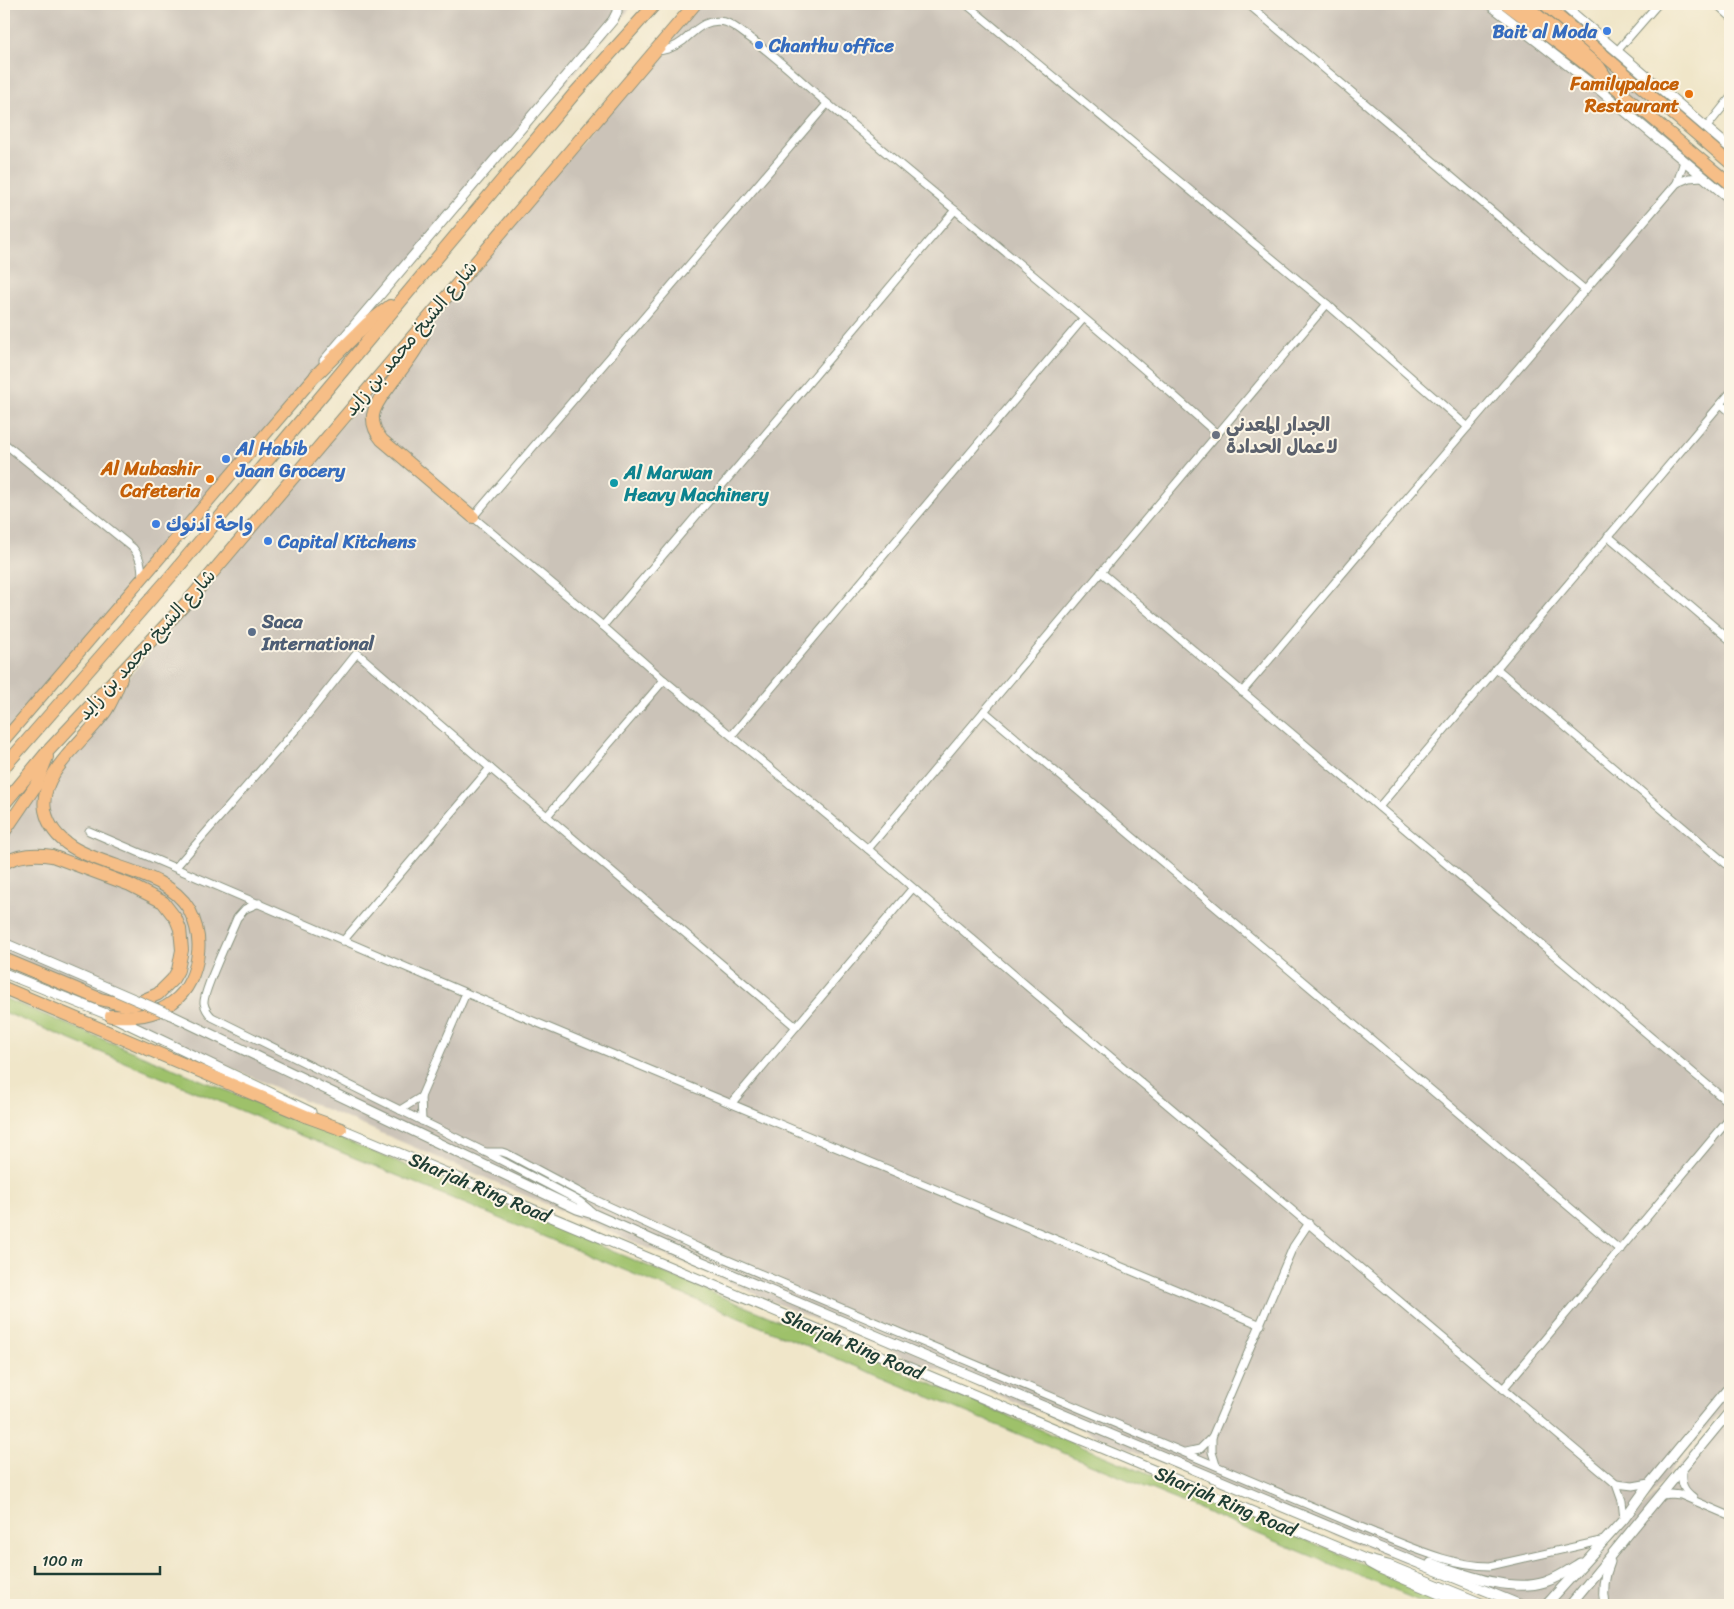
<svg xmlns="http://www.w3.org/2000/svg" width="1734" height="1609" viewBox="0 0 1734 1609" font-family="Sriracha,'Playpen Sans Arabic',sans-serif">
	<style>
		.industrial { fill: #cbc3b8 }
		.green { fill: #9ec16b; stroke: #5e7f50 }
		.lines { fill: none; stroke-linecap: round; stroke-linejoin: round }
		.minor-casing { stroke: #88927e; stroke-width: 9 }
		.tertiary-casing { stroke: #88927e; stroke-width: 11 }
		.primary-casing { stroke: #88927e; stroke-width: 13 }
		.motorway-casing { stroke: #88927e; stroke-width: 14 }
		.minor { stroke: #fff; stroke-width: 7 }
		.tertiary { stroke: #fff; stroke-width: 9 }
		.primary { stroke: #f6be87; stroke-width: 11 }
		.motorway { stroke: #f6be87; stroke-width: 12 }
		.tertiary-bridge-casing { stroke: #88927e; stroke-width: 11; stroke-linecap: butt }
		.tertiary-bridge { stroke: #fff; stroke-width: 9 }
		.shop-dot { fill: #3f7fe0; stroke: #fcf5e5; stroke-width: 2 }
		.food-dot { fill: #e8710a; stroke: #fcf5e5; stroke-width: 2 }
		.worship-dot { fill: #6b7280; stroke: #fcf5e5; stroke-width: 2 }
		.culture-dot { fill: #0f9aa8; stroke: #fcf5e5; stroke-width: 2 }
		.service-dot { fill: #5c6f8a; stroke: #fcf5e5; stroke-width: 2 }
		.labels { text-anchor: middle; stroke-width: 4; stroke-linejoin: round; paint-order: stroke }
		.shop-label { font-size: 19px; font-weight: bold; fill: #366cbe; stroke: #fcf5e5; text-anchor: start }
		.food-label { font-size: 19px; font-weight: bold; fill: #c56008; stroke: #fcf5e5; text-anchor: end }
		.street-label { font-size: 19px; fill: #1f3d34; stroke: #fcf5e5 }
		.worship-label { font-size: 19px; font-weight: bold; fill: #5b616d; stroke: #fcf5e5; text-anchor: start }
		.culture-label { font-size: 19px; font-weight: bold; fill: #0d838f; stroke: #fcf5e5; text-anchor: start }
		.service-label { font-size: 19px; font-weight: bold; fill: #4e5e75; stroke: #fcf5e5; text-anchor: start }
	</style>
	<rect width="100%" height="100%" fill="#fcf5e5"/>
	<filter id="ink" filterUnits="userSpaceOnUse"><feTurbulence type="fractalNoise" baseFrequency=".02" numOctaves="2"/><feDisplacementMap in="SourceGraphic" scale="10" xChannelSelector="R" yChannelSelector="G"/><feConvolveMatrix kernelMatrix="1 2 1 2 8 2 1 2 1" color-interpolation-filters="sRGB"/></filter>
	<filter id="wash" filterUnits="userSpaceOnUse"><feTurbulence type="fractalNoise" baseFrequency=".0096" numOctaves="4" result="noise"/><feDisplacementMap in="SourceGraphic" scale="20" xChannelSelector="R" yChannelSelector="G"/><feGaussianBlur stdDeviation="1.12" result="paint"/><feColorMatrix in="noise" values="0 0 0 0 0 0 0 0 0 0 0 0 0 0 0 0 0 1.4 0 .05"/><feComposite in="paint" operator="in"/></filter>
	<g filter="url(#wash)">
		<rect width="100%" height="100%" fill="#f0e6c9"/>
		<g class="industrial">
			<path d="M4,4H634L4,734Z"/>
			<path d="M697,4H1530L1730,173V1401L1579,1580L1730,1407V1605H1507L797,1312L297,1097L4,968V825Z"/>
		</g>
		<path class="green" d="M4,998L1462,1605H1429L4,1012Z"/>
	</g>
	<g filter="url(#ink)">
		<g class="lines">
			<defs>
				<g id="minor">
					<path d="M966,4L1327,304L1468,427"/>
					<path d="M1248,4L1585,290"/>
					<path d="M655,51C665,51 674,48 683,41C696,30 705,18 725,22C734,25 742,32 750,38C778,58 802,82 828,104C958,214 1091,320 1217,434"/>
					<path d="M1617,51L1658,4"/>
					<path d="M827,104L473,517L603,626L664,680L868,849L1027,986L1616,1484L1622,1501L1624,1519"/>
					<path d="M1706,128L1730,98"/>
					<path d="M1677,183L1689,178L1702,177"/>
					<path d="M1721,404L1730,412"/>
					<path d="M4,443L133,548C141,558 142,567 142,579"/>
					<path d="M1608,536L1730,640"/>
					<path d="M1101,572L1730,1104"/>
					<path d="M603,626L955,210"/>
					<path d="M1496,668L1730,867"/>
					<path d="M1242,692L1353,561L1677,183L1684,161"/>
					<path d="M984,711L1620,1250"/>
					<path d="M732,735L1083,319"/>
					<path d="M1379,807L1730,393"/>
					<path d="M547,816L664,680"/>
					<path d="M89,831L466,993L1261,1325"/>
					<path d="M868,849L1327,304"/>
					<path d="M176,867L299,726L357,653L490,768L796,1027"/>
					<path d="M259,903L245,909L237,918C231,933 203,991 204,1003C205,1009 208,1013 212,1017L485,1152L579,1201L596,1215"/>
					<path d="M343,941L490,768"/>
					<path d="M731,1104L912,889"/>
					<path d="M400,1110L421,1097"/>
					<path d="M422,1121L421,1097L466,993"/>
					<path d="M485,1152H502L508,1154L585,1195L697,1247L1375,1533C1412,1547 1450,1566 1490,1566L1605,1540"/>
					<path d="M1503,1389L1730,1118"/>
					<path d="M1212,1437V1452L1216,1465"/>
					<path d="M1186,1452L1200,1449L1212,1437L1293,1247L1309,1223"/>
					<path d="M1682,1471C1681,1483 1683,1490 1693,1497"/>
					<path d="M1616,1484L1633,1486L1650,1483"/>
					<path d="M1662,1495L1671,1494L1681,1495L1730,1516"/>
				</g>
				<g id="tertiary">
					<path d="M1489,4L1602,92L1730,199"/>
					<path d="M1562,4L1730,148"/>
					<path d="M1718,4L1730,15"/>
					<path d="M324,361L613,20L617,12V4"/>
					<path d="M4,973L111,1016L311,1112"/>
					<path d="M337,1127L1365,1559L1388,1565L1486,1605"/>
					<path d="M459,1153L577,1209L596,1215L691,1257L950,1367L1371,1544L1521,1605"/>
					<path d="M1369,1563L1378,1568L1465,1605"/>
					<path d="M1431,1563C1464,1574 1511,1593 1545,1582C1558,1578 1569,1570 1580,1563"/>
					<path d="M1546,1605L1624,1519L1650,1483L1730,1386"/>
					<path d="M1570,1605L1730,1411"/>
					<path d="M1605,1605C1602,1590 1604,1576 1610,1562"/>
				</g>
				<g id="primary">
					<path d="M1506,4L1609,82L1730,184"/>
					<path d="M1544,4L1730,163"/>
					<path d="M4,740L316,375"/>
				</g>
				<g id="motorway">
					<path d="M1524,4L1599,67L1609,82"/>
					<path d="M427,324C421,348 402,368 388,388C382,396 375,404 373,415C372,425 376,433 382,440L473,517"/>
					<path d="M316,375L367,324L390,306"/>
					<path d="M4,767L170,577L574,94L655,4"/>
					<path d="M4,804L48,751L190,599L695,4"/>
					<path d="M4,832L36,785L47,757"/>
					<path d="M4,863C19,854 34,853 52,856L130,885L163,902L176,919L180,929L182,950L178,970L173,979L158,994L135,1004L125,1005L100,999L4,959"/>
					<path d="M4,988L308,1117L341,1129"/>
					<path d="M111,1016C134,1017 154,1017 173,1002C188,991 196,972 198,953C200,938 196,923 189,909C158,857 58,873 45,810C38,772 89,738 107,709C113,700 117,688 121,678"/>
				</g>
			</defs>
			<use href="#minor" class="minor-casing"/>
			<use href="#tertiary" class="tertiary-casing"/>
			<use href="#primary" class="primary-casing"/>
			<use href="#motorway" class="motorway-casing"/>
			<use href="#minor" class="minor"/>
			<use href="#tertiary" class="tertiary"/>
			<use href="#primary" class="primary"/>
			<use href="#motorway" class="motorway"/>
			<defs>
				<path id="tertiary-bridge" d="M4,943L171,1015L459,1153"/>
			</defs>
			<use href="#tertiary-bridge" class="tertiary-bridge-casing"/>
			<use href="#tertiary-bridge" class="tertiary-bridge"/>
		</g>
	</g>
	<g class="shop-dot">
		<circle cx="1607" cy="31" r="5"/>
		<circle cx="759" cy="45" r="5"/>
		<circle cx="226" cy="459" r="5"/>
		<circle cx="156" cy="524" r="5"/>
		<circle cx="268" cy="541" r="5"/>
	</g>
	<g class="food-dot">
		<circle cx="1689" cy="94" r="5"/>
		<circle cx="210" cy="479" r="5"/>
	</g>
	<circle class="worship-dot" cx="1216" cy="435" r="5"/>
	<circle class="culture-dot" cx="614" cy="483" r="5"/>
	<circle class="service-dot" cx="252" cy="632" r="5"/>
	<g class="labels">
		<g class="shop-label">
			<text x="1597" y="38" text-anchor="end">Bait al Moda</text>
			<text x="769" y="52">Chanthu office</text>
			<text x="236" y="455">Al Habib<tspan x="236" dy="22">Jaan Grocery</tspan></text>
			<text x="166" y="531">واحة أدنوك</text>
			<text x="278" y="548">Capital Kitchens</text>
		</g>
		<g class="food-label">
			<text x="1679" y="90">Familypalace<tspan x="1679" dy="22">Restaurant</tspan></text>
			<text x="200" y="475">Al Mubashir<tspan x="200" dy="22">Cafeteria</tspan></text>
		</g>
		<g class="street-label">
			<text transform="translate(410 338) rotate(-50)" y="7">شارع الشيخ محمد بن زايد</text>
			<text transform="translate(146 644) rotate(-48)" y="7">شارع الشيخ محمد بن زايد</text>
			<text transform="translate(480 1187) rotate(23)" y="7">Sharjah Ring Road</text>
			<text transform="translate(853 1344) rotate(23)" y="7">Sharjah Ring Road</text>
			<text transform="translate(1226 1501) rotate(23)" y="7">Sharjah Ring Road</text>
		</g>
		<g class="worship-label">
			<text x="1226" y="431">الجدار المعدني<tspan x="1226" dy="22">لاعمال الحدادة</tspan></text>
		</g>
		<g class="culture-label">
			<text x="624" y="479">Al Marwan<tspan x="624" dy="22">Heavy Machinery</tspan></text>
		</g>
		<g class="service-label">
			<text x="262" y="628">Saca<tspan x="262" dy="22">International</tspan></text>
		</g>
	</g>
	<rect width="1734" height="1609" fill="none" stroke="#fcf5e5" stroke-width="20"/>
	<path d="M35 1566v8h125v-8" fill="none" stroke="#1f3d34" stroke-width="2.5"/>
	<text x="42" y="1566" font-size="15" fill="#1f3d34" stroke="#fcf5e5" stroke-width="4" paint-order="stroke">100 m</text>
</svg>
